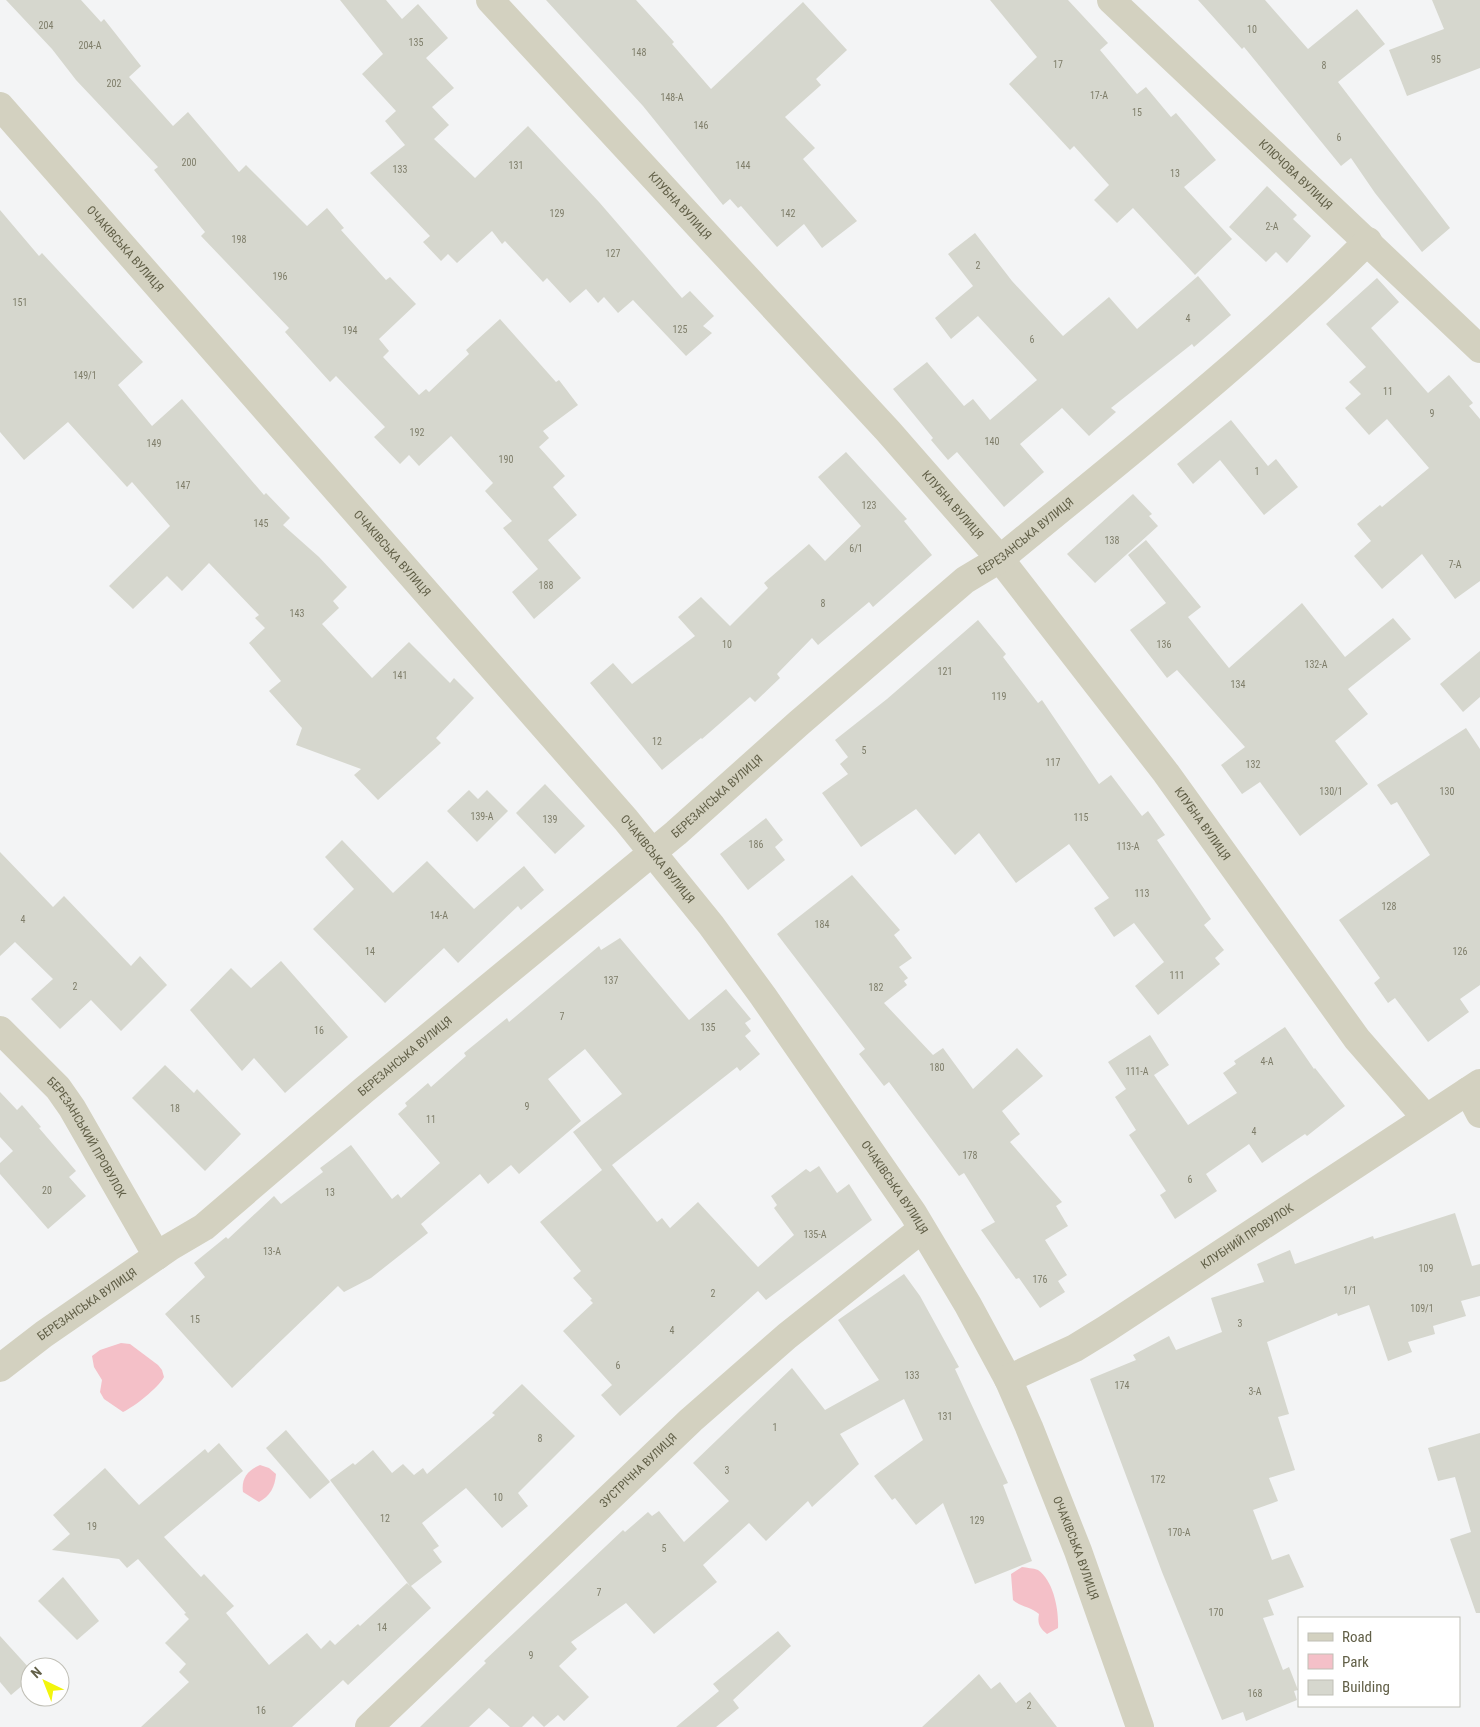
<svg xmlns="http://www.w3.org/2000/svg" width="1480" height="1727" viewBox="0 0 1480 1727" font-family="'Roboto Condensed',sans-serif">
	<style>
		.green { fill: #f4c0c8 }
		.building { fill: #d6d7ce }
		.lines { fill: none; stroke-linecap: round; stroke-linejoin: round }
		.minor { stroke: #d3d1c0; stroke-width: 28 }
		.labels { text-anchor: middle; stroke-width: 4; stroke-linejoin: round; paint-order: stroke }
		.number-label { font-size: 10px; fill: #7f7e6a }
		.street-label { font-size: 12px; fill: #626048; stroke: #fff }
	</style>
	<rect width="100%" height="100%" fill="#f3f4f5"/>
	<g class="green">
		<path d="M121,1343L130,1344L158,1365L162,1370L164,1377C158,1388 134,1407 123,1412L104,1399L100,1392L102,1380L94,1367L92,1356L100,1350Z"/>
		<path d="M260,1465L269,1468L276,1474C275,1487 270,1496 259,1502L243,1492C241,1478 248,1470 260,1465Z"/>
		<path d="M1022,1567C1027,1568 1033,1568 1038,1570C1054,1581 1059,1611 1058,1628L1047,1634C1040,1628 1037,1624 1039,1614C1031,1607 1021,1607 1013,1600L1011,1574Z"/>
	</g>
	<g class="building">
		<path d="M6,0H81L101,22L104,19L141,66L129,77L173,126L188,112L239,172L246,165L307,226L327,208L344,228L341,230L386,280L390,277L416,304L379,339L389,351L383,357L419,395L426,389L429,392L469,354L466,350L500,319L556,382L559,380L578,405L543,431L549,438L539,447L565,476L553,487L577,515L548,540L581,578L534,619L512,592L538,569L503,528L512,521L485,491L493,483L451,436L419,466L409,455L400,464L374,437L385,427L336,376L330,382L285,332L289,328L201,236L205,232L154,170L158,167L76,80L52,49Z"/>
		<path d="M340,0H386L402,19L418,4L448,38L426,58L454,88L432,107L449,125L434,139L475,178L528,126L599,202L682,298L690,291L714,316L703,326L712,333L686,356L633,300L618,313L604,297L598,303L586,289L570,303L547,278L543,282L505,241L502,244L492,231L457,263L448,254L441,261L423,242L430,236L370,173L405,145L385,121L396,111L362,74L383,54Z"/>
		<path d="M546,0H636L674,42L672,44L711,89L803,2L847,50L816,79L821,85L785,117L815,148L803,159L857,221L822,248L804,224L777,247L741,206L738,208L730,199L723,205L643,106Z"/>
		<path d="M990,0H1068L1108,43L1100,50L1137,94L1146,87L1171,117L1176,113L1216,160L1184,187L1232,239L1195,275L1133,208L1117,223L1094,200L1109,185L1074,146L1070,150L1009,84L1037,57Z"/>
		<path d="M1198,0H1265L1308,49L1357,9L1385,44L1338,82L1450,228L1422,252L1375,193L1351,158L1341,166L1244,47L1242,49Z"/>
		<path d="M1432,0H1480V68L1407,96L1389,50L1444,29Z"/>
		<path d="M1267,186L1297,215L1293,219L1311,236L1287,263L1276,252L1266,262L1229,227Z"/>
		<path d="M0,210L39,256L42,253L143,362L118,385L152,426L182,399L264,495L266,493L290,518L283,525L319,557L347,587L333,601L339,608L322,624L372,678L409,642L450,683L454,678L474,698L436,738L441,743L378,800L354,775L361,769L296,745L302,728L269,691L281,681L249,643L265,628L255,618L259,615L209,563L182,591L167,576L133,609L109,586L170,526L132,482L127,487L68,422L24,460L0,432Z"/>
		<path d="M975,233L1012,281L1063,336L1109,297L1137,329L1198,276L1231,315L1194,347L1192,344L1111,408L1116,412L1089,436L1062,408L1020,444L1044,472L1004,507L957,452L948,460L931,440L933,438L893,389L927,362L964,406L973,399L990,420L1037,380L978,316L951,339L935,318L973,286L948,254Z"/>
		<path d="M1377,278L1399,302L1371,328L1428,393L1449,375L1473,403L1469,406L1480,419V581L1455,599L1422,554L1382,589L1354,556L1371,541L1357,524L1380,505L1382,507L1429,468L1387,419L1369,435L1345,408L1361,394L1349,382L1366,367L1326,324Z"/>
		<path d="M1231,420L1268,466L1276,459L1298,487L1264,515L1220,460L1193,484L1177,464Z"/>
		<path d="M846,452L907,519L904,521L932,555L873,607L869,602L818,645L812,638L777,674L780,678L755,702L750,697L702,739L701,738L662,770L590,683L613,663L632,684L695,636L678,617L701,597L730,626L768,588L764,583L809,544L825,561L861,526L818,477Z"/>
		<path d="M1133,494L1152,514L1149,516L1158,526L1095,583L1067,554Z"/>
		<path d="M1146,540L1201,607L1188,617L1229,668L1302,603L1345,657L1393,618L1411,639L1348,689L1368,714L1335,741L1368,784L1300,836L1260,782L1242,794L1221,765L1245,747L1177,670L1167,678L1130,630L1166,603L1128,555Z"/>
		<path d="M978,620L1006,654L1003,657L1038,703L1042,700L1099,784L1111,775L1142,816L1148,811L1165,835L1157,840L1211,919L1204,925L1224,950L1215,958L1220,964L1158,1015L1135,986L1164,962L1134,923L1114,937L1094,908L1109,898L1069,844L1016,883L979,833L955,855L916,809L861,847L822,793L848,774L840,764L848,757L835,740L887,699Z"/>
		<path d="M1480,651V697L1463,712L1440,684Z"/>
		<path d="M1466,728L1480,749V985L1460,999L1469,1012L1428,1042L1395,998L1388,1003L1374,983L1380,978L1339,920L1430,855L1397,802L1391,805L1377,785Z"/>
		<path d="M545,784L585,826L555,854L516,813Z"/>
		<path d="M469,790L478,799L487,790L508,811L477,842L447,811Z"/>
		<path d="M766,818L783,840L775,847L785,860L748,890L720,854Z"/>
		<path d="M342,840L393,893L427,861L474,909L524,866L544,890L521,910L518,906L458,963L444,948L385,1003L313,929L354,889L325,857Z"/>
		<path d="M0,852L53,907L64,896L131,966L140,956L167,985L121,1031L91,1000L60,1029L31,999L53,979L15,942L0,956Z"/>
		<path d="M852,875L900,930L894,935L912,958L899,967L908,978L904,981L907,985L884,1003L933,1055L943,1048L973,1089L1017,1048L1043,1076L1002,1111L1020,1134L1010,1142L1062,1202L1056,1206L1068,1226L1045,1240L1067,1275L1058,1281L1065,1292L1040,1308L1019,1278L1016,1279L981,1230L995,1222L964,1173L959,1176L889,1082L884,1086L859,1054L865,1049L777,934Z"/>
		<path d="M620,938L689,1020L726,989L751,1019L745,1023L751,1031L745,1036L760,1054L740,1071L737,1067L612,1165L657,1222L662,1218L670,1228L698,1202L758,1267L794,1235L774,1208L777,1205L771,1196L806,1169L810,1172L819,1166L837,1193L849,1184L872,1220L766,1300L758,1291L620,1416L601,1395L612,1385L563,1331L593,1303L590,1300L592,1299L573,1278L581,1271L540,1222L602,1170L573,1132L622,1094L585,1049L548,1079L581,1121L519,1174L511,1165L488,1184L480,1174L421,1224L428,1233L371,1278L344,1292L338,1286L232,1388L165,1314L205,1277L194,1263L226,1237L228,1239L274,1196L281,1204L323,1172L320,1168L351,1145L392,1199L398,1194L401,1198L440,1163L398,1114L407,1106L405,1103L428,1083L431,1087L466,1056L464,1053L507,1018L509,1022L599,946L601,950Z"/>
		<path d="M281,961L348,1037L285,1093L254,1058L242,1071L190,1010L231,968L251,988Z"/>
		<path d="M1285,1027L1314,1069L1315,1068L1345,1106L1307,1136L1305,1134L1262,1163L1249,1144L1206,1174L1217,1191L1175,1219L1160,1195L1166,1191L1129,1135L1136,1130L1115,1097L1126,1089L1108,1062L1150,1035L1169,1065L1154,1075L1188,1125L1237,1093L1223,1073L1236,1064L1234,1061Z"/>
		<path d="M165,1065L194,1093L197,1089L241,1134L205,1171L132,1098Z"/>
		<path d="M0,1092L17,1110L22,1105L41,1127L39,1128L76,1171L69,1177L86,1196L48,1229L0,1174V1163L13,1151L0,1137Z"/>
		<path d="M1455,1213L1472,1266L1480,1264V1296L1461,1301L1466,1316L1433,1326L1435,1334L1408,1342L1412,1352L1388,1361L1369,1305L1338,1316L1337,1313L1267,1342L1289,1414L1278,1417L1295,1470L1269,1478L1278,1501L1253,1510L1272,1560L1289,1554L1304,1587L1268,1600L1274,1615L1263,1618L1283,1670L1289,1667L1298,1690L1294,1691L1297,1700L1246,1721L1243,1712L1222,1720L1162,1572L1090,1379L1136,1360L1133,1355L1169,1336L1176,1350L1222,1332L1211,1298L1264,1282L1257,1264L1290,1250L1295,1264L1373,1236L1374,1239Z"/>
		<path d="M904,1274L920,1296L959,1367L955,1369L1008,1483L1003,1485L1032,1561L975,1584L943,1503L916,1525L895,1498L892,1500L874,1476L923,1440L904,1399L840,1434L859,1464L812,1507L808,1501L766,1541L749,1523L703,1565L717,1582L654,1634L626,1603L571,1642L577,1649L559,1666L589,1697L564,1721L558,1715L544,1727L533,1716L522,1727H510L489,1708L469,1727H420L486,1663L484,1661L623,1530L625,1532L648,1512L652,1516L659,1511L684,1542L729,1501L693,1463L792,1368L825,1410L879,1380L838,1320Z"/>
		<path d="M522,1384L575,1436L518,1493L528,1506L502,1528L466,1488L422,1523L439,1546L433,1550L442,1562L411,1586L431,1608L348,1685L343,1680L292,1727H141L189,1682L179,1672L186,1664L165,1643L189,1619L184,1614L186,1613L138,1559L127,1568L119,1559L52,1550L70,1534L53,1515L105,1468L139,1505L205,1449L208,1453L219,1443L243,1471L164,1537L201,1577L204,1574L234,1606L226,1613L269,1665L307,1633L321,1649L330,1640L335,1645L358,1624L360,1626L407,1583L410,1586L330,1480L353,1463L355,1465L373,1450L392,1473L403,1464L414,1475L423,1468L427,1474L495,1415L492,1413Z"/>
		<path d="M286,1430L330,1482L310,1499L266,1448Z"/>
		<path d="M1480,1433V1613H1476L1450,1539L1471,1532L1455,1477L1438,1481L1428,1448Z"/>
		<path d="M63,1577L99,1621L77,1640L38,1601Z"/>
		<path d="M778,1631L791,1646L733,1700L739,1708L716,1727H676L719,1691L713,1684Z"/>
		<path d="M0,1636L30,1669V1679L11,1695L0,1682Z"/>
		<path d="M979,1674L991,1689L1000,1682L1016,1703L1030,1692L1057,1727H922Z"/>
	</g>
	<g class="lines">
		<g class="minor">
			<path id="s1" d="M490,0L888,431L1000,559L1166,773L1357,1039L1426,1118"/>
			<path id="s2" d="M1111,0L1480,349"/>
			<path id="s3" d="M0,106L626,820L711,925L763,996L913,1213L968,1305L1008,1379L1029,1427L1078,1551L1140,1727"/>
			<path id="s4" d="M0,1030L58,1088L72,1108L157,1256"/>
			<path d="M1468,1091L1480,1114"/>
			<path id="s5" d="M0,1368L44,1334L170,1247L204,1227L364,1090L676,833L799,723L965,580L1000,559C1125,456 1253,356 1368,241"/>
			<path id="s6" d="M1008,1379L1075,1348L1106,1329L1480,1083"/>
			<path id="s7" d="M369,1727L691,1420L787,1336L922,1229"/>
		</g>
	</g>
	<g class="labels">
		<g class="number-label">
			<text x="46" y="29">204</text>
			<text x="1252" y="33">10</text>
			<text x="416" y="46">135</text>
			<text x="90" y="49">204-А</text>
			<text x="639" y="56">148</text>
			<text x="1436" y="63">95</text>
			<text x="1058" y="68">17</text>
			<text x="1324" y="69">8</text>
			<text x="114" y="87">202</text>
			<text x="1099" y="99">17-А</text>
			<text x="672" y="101">148-А</text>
			<text x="1137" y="116">15</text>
			<text x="701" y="129">146</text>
			<text x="1339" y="141">6</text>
			<text x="189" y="166">200</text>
			<text x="516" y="169">131</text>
			<text x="743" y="169">144</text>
			<text x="400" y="173">133</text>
			<text x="1175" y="177">13</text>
			<text x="557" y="217">129</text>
			<text x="788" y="217">142</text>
			<text x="1272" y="230">2-А</text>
			<text x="239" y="243">198</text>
			<text x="613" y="257">127</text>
			<text x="978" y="269">2</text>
			<text x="280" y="280">196</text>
			<text x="20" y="306">151</text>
			<text x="1188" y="322">4</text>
			<text x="680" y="333">125</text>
			<text x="350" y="334">194</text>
			<text x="1032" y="343">6</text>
			<text x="85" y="379">149/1</text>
			<text x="1388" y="395">11</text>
			<text x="1432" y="417">9</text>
			<text x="417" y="436">192</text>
			<text x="992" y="445">140</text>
			<text x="154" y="447">149</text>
			<text x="506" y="463">190</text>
			<text x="1257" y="475">1</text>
			<text x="183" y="489">147</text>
			<text x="869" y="509">123</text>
			<text x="261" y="527">145</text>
			<text x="1112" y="544">138</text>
			<text x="856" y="552">6/1</text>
			<text x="1455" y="568">7-А</text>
			<text x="546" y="589">188</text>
			<text x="823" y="607">8</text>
			<text x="297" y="617">143</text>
			<text x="727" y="648">10</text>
			<text x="1164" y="648">136</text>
			<text x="1316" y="668">132-А</text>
			<text x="945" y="675">121</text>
			<text x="400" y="679">141</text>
			<text x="1238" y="688">134</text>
			<text x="999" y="700">119</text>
			<text x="657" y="745">12</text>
			<text x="864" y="754">5</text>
			<text x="1053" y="766">117</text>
			<text x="1253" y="768">132</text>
			<text x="1331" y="795">130/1</text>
			<text x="1447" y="795">130</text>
			<text x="482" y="820">139-А</text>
			<text x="1081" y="821">115</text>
			<text x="550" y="823">139</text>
			<text x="756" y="848">186</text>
			<text x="1128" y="850">113-А</text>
			<text x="1142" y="897">113</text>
			<text x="1389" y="910">128</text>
			<text x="439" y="919">14-А</text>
			<text x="23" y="923">4</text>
			<text x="822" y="928">184</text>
			<text x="370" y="955">14</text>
			<text x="1460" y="955">126</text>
			<text x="1177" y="979">111</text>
			<text x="611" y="984">137</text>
			<text x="75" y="990">2</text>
			<text x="876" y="991">182</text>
			<text x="562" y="1020">7</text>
			<text x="708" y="1031">135</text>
			<text x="319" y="1034">16</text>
			<text x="1267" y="1065">4-А</text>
			<text x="937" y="1071">180</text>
			<text x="1137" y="1075">111-А</text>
			<text x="527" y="1110">9</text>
			<text x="175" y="1112">18</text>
			<text x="431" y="1123">11</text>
			<text x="1254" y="1135">4</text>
			<text x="970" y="1159">178</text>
			<text x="1190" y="1183">6</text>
			<text x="47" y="1194">20</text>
			<text x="330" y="1196">13</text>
			<text x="815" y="1238">135-А</text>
			<text x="272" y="1255">13-А</text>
			<text x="1426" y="1272">109</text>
			<text x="1040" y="1283">176</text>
			<text x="1350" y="1294">1/1</text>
			<text x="713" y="1297">2</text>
			<text x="1422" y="1312">109/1</text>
			<text x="195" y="1323">15</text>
			<text x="1240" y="1327">3</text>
			<text x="672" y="1334">4</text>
			<text x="618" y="1369">6</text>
			<text x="912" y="1379">133</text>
			<text x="1122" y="1389">174</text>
			<text x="1255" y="1395">3-А</text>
			<text x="945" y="1420">131</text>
			<text x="775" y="1431">1</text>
			<text x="540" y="1442">8</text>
			<text x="727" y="1474">3</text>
			<text x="1158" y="1483">172</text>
			<text x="498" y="1501">10</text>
			<text x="385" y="1522">12</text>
			<text x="977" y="1524">129</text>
			<text x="92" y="1530">19</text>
			<text x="1179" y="1536">170-А</text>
			<text x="664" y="1552">5</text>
			<text x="599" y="1596">7</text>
			<text x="1216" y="1616">170</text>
			<text x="382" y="1631">14</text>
			<text x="531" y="1659">9</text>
			<text x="1255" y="1697">168</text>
			<text x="1029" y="1709">2</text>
			<text x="261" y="1714">16</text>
		</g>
		<g class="street-label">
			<text dy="4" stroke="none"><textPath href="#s2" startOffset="254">КЛЮЧОВА ВУЛИЦЯ</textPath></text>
			<text dy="4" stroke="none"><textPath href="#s1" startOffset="280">КЛУБНА ВУЛИЦЯ</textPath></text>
			<text dy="4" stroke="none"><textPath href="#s3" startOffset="190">ОЧАКІВСЬКА ВУЛИЦЯ</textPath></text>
			<text dy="4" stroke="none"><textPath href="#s1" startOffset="685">КЛУБНА ВУЛИЦЯ</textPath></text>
			<text dy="4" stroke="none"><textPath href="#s5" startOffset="1322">БЕРЕЗАНСЬКА ВУЛИЦЯ</textPath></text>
			<text dy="4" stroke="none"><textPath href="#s3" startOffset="595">ОЧАКІВСЬКА ВУЛИЦЯ</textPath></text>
			<text dy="4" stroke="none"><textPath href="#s5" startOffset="918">БЕРЕЗАНСЬКА ВУЛИЦЯ</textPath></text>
			<text dy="4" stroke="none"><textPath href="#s1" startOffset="1090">КЛУБНА ВУЛИЦЯ</textPath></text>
			<text dy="4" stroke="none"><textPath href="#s3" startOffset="1000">ОЧАКІВСЬКА ВУЛИЦЯ</textPath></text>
			<text dy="4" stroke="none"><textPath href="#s5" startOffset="512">БЕРЕЗАНСЬКА ВУЛИЦЯ</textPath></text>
			<text dy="4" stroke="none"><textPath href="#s4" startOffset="139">БЕРЕЗАНСЬКИЙ ПРОВУЛОК</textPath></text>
			<text dy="4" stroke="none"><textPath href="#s3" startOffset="1405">ОЧАКІВСЬКА ВУЛИЦЯ</textPath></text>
			<text dy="4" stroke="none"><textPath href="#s6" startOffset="279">КЛУБНИЙ ПРОВУЛОК</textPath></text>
			<text dy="4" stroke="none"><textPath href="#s5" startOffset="108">БЕРЕЗАНСЬКА ВУЛИЦЯ</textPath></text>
			<text dy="4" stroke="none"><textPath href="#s7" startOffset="372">ЗУСТРІЧНА ВУЛИЦЯ</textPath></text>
			<text dy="4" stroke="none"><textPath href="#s3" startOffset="1810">ОЧАКІВСЬКА ВУЛИЦЯ</textPath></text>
		</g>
	</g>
	<rect x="1298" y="1617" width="162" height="90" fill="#ffffff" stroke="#c0bfb6"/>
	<rect x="1308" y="1633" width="25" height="8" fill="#d3d1c0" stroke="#c0bfb6"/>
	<text x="1342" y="1642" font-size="15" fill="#626048">Road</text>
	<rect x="1308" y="1654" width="25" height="15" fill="#f4c0c8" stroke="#c0bfb6"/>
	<text x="1342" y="1667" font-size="15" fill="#626048">Park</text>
	<rect x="1308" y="1680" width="25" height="15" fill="#d6d7ce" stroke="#c0bfb6"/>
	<text x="1342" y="1692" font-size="15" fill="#626048">Building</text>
	<g transform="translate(45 1682) rotate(317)"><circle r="24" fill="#ffffff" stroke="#c0bfb6"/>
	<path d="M0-4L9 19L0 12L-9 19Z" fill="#f2f50d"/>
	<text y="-8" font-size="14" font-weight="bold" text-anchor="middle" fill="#626048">N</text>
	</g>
</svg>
